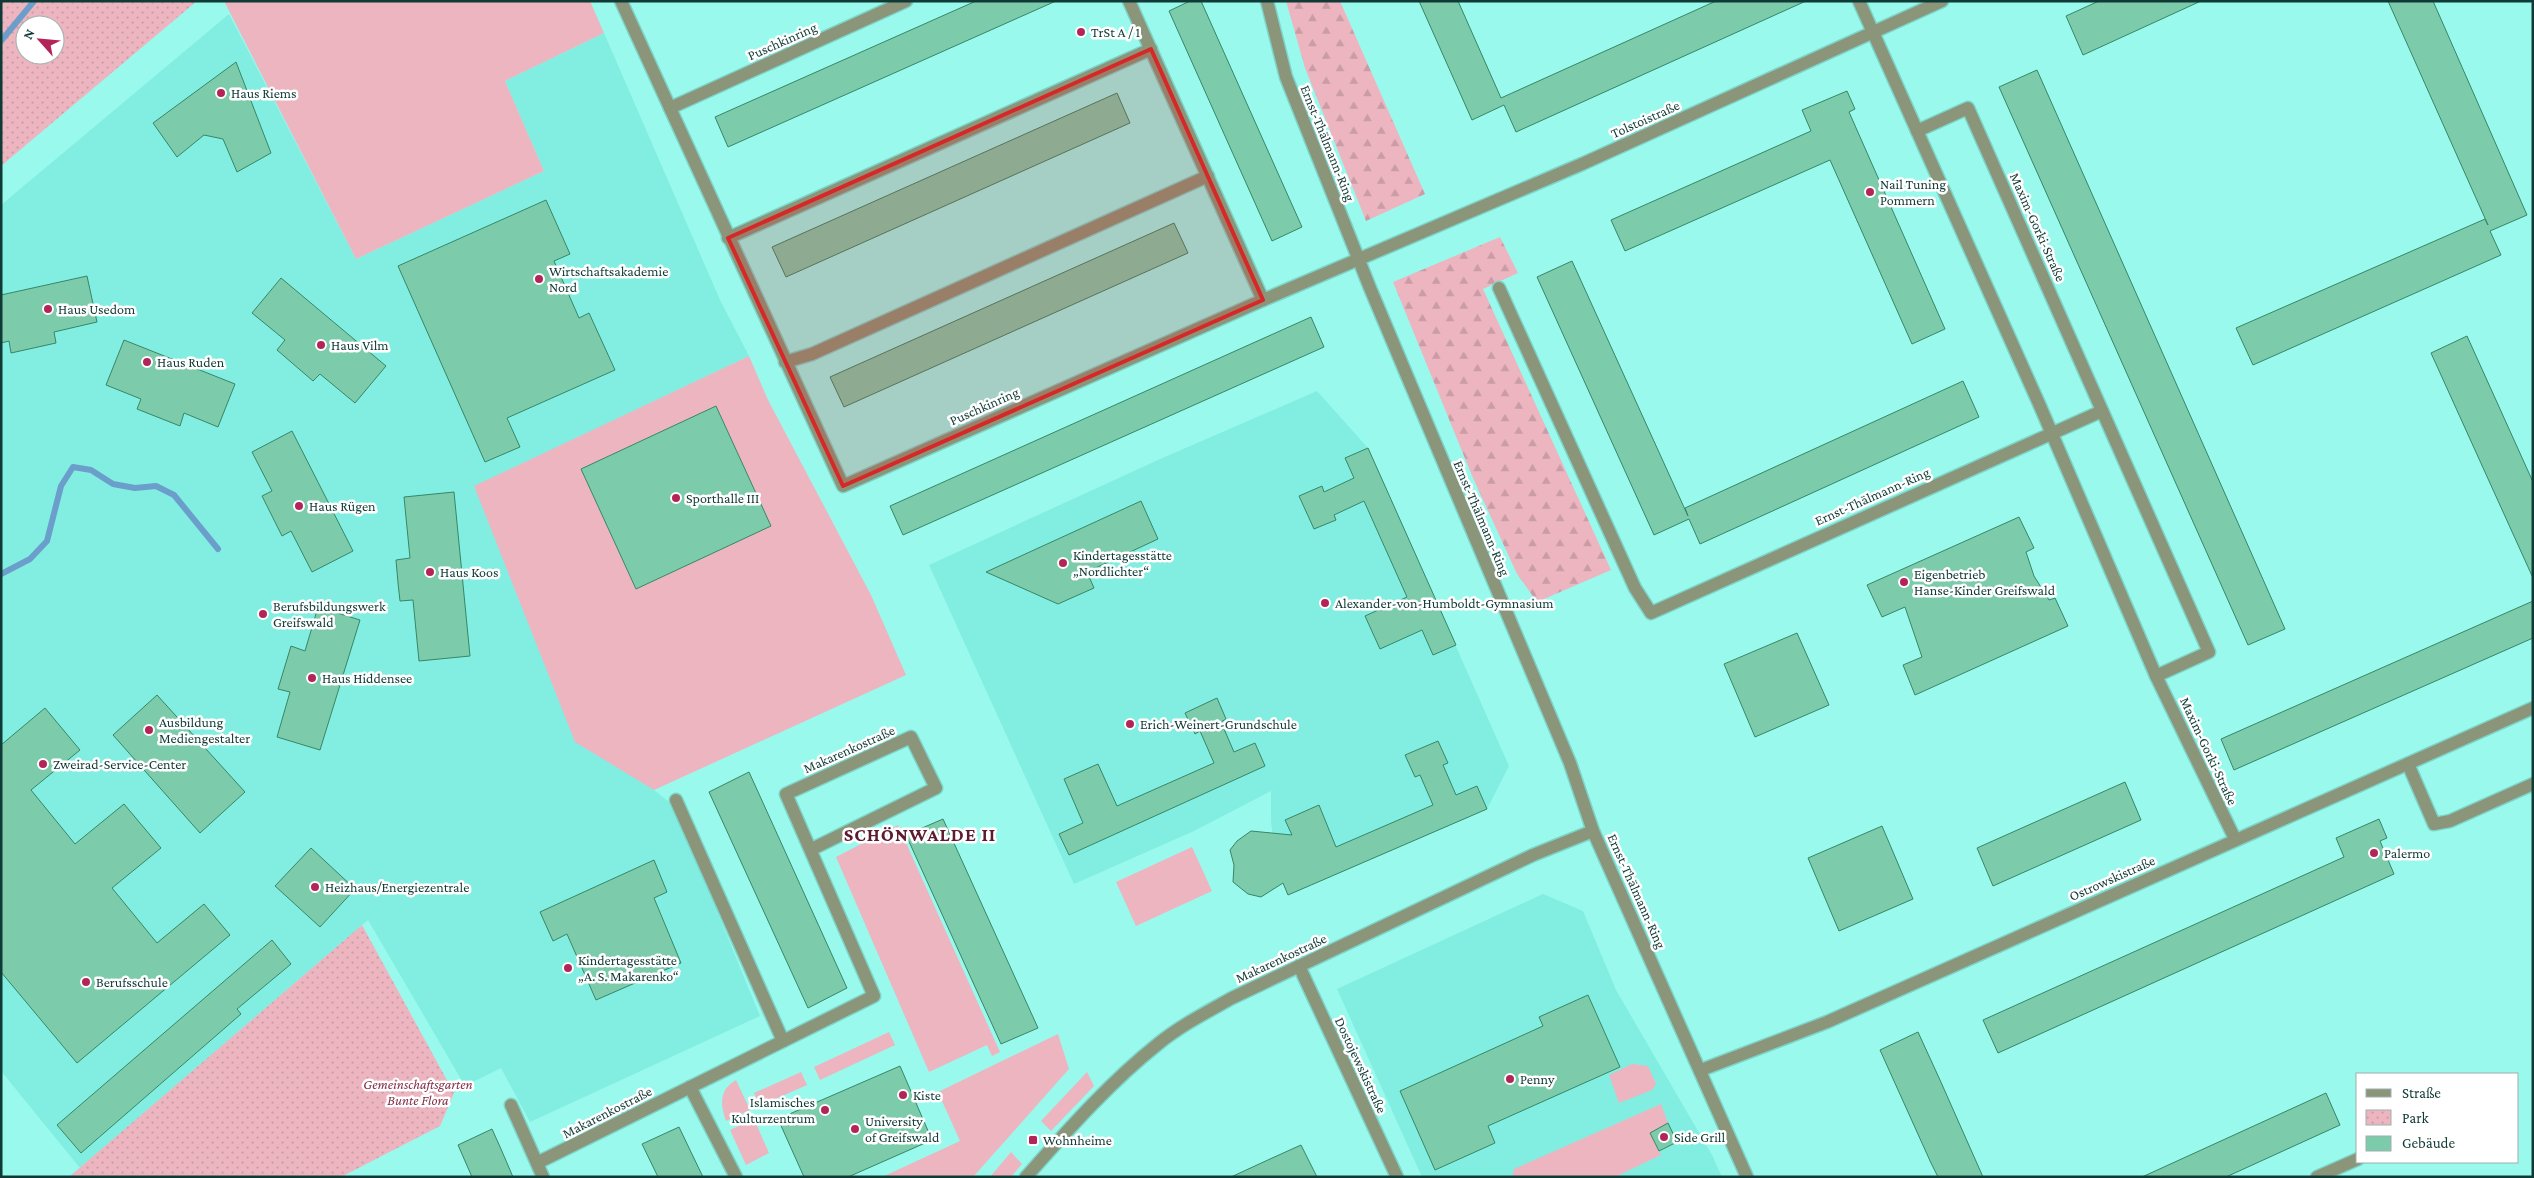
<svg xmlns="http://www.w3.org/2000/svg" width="2534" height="1178" viewBox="0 0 2534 1178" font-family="'Crimson Pro',serif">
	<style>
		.built { fill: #81eee1 }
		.grass { fill: #edb5c0 }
		.forest { fill: url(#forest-firs) }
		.park { fill: url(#park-dots); fill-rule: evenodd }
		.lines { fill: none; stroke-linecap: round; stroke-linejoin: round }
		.stream { stroke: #6b9eca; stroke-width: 6 }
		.building { fill: #7ccbaa; stroke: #368768 }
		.minor-casing { stroke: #7ed3c8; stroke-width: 15 }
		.minor { stroke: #8a9579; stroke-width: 12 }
		.marked { fill: #d62828; fill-opacity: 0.2; stroke: #d62828; stroke-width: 4; stroke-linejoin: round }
		.poi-dot { fill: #b32558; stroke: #fff; stroke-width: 2 }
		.labels { text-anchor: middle; stroke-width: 5; stroke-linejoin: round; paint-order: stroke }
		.poi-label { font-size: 14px; fill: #103a35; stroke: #fff; text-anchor: start }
		.street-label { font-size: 14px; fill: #103a35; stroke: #fff }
		.park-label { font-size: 14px; font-style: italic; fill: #833048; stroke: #fff }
		.district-label { font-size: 19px; font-weight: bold; letter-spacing: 1px; fill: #5e1a2f; stroke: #fff }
	</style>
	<defs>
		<pattern id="forest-firs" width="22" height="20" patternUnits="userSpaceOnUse" patternTransform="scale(1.25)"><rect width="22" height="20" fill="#edb5c0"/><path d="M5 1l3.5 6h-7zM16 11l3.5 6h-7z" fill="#ca9ca6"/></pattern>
		<pattern id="park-dots" width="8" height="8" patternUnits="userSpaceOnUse" patternTransform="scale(1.25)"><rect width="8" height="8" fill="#edb5c0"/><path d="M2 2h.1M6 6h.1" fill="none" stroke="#ca9ca6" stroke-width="1.8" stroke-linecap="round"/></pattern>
	</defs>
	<rect width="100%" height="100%" fill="#99f9ed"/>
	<g class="built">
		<path d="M229,14L356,259L544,171L505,81L604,33L720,300L749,356L474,487L654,790L674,806L760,1016L530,1122L501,1068L465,1086L368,920L80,1168L1,1071V205Z"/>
		<path d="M1317,391L1368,448L1509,766L1487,809L1288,895L1278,873L1271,822V791L1194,831L1074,884L929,565L1158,460Z"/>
		<path d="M1543,894L1583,911L1616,990L1712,1155L1722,1177H1422L1337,989Z"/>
	</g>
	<g class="grass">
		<path d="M224,1H590L604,33L505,81L544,171L356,259Z"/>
		<path d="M749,356L768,400L871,595L906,675L654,790L575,742L474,486Z"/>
		<path d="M898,825L1000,1052L992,1056L987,1045L929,1072L836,857Z"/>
		<path d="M1192,847L1212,891L1136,926L1116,882Z"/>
		<path d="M889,1032L895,1045L820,1080L814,1067Z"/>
		<path d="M1058,1034L1069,1069L973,1177H882L960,1141L938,1092Z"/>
		<path d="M1632,1064L1648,1066L1656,1084L1652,1090L1619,1103L1609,1075Z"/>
		<path d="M801,1072L807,1085L760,1106L754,1093Z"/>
		<path d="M1087,1072L1094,1086L1051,1131L1041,1121Z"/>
		<path d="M736,1080L750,1110L726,1121C720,1104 719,1090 736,1080Z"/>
		<path d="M1661,1104L1668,1123L1650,1133L1661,1155L1615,1177H1512L1514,1169Z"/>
		<path d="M754,1119L769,1153L746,1165L730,1130Z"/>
		<path d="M1011,1152L1022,1164L1011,1177H990Z"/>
	</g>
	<g class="forest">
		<path d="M1286,1H1340L1425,194L1366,221L1305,68Z"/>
		<path d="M1500,237L1518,273L1483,289L1611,570L1537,602L1517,574L1473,478L1393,282Z"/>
	</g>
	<g class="park">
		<path d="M1,1H197L1,166ZM25,25H55V55H25Z"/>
		<path d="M362,925L454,1093L440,1126L341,1177H69Z"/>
	</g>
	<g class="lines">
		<g class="stream">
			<path d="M1,41L34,1"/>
			<path d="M1,574L30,559L47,541L61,486L73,467L91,470L113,484L135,488L156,486L174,495L218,549"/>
		</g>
	</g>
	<g class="building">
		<path d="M976,1H1056L728,147L715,117Z"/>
		<path d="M1190,1H1201L1302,227L1272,241L1169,11Z"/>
		<path d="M1419,1H1458L1501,98L1716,1H1806L1516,132L1504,105L1472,120Z"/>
		<path d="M2099,1H2201L2083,55L2066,16Z"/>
		<path d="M2388,1H2433L2527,215L2490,231L2501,255L2253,365L2236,328L2485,219L2488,225Z"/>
		<path d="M236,62L271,153L237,172L223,139L204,135L177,157L153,123Z"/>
		<path d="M2037,70L2285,629L2248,645L1999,87Z"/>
		<path d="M1847,91L1855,109L1849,112L1945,329L1912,344L1830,160L1625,251L1611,220L1811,131L1802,110Z"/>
		<path d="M1117,93L1130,123L786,277L772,247Z"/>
		<path d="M546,200L570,254L554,261L579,318L589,313L615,370L507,418L520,447L485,462L398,266Z"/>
		<path d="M1174,223L1188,253L844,407L830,377Z"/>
		<path d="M1572,261L1688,516L1685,508L1963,381L1979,417L1700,544L1689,519L1654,535L1537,277Z"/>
		<path d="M87,276L97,322L54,332L56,343L11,353L9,341L1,343V295Z"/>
		<path d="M281,278L386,366L355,403L320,374L313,381L277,350L285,340L252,313Z"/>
		<path d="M1311,317L1324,347L903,535L890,506Z"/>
		<path d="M2467,336L2533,482V578L2431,353Z"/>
		<path d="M124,340L235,384L218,427L184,413L180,426L137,409L141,399L106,385Z"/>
		<path d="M716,406L771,526L636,589L581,469Z"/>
		<path d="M292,431L353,551L312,572L291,531L282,536L262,496L272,491L252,452Z"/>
		<path d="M1368,448L1456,645L1433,655L1422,630L1380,649L1365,616L1407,597L1364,501L1334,515L1336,520L1314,529L1299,496L1322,486L1324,492L1354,478L1345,458Z"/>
		<path d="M454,492L470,656L419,661L413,600L400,601L398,583L396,560L410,558L404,497Z"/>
		<path d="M1141,501L1158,539L1087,572L1094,588L1058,604L986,572Z"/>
		<path d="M2019,517L2034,548L2026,552L2034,576L2049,600L2055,598L2068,626L1915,695L1903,665L1922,657L1905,607L1882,617L1867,585Z"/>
		<path d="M2533,601V638L2234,770L2221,739Z"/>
		<path d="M318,607L360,620L320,750L277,737L290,692L278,689L291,646L305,651Z"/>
		<path d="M1797,633L1829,705L1755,737L1724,664Z"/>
		<path d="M157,695L245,792L200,833L113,735Z"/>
		<path d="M1217,698L1226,719L1221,722L1234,752L1255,743L1265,766L1069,855L1059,834L1083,823L1064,779L1098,764L1117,806L1214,763L1200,731L1195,734L1185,713Z"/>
		<path d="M45,708L80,750L31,790L75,844L124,804L161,848L112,888L157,943L204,904L230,935L77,1063L1,972V745Z"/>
		<path d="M1438,741L1448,763L1443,765L1456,795L1477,786L1487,809L1288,895L1283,883L1261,897L1248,894L1233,882L1234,865L1230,850L1237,841L1251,831L1292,835L1285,820L1319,805L1336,847L1433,805L1420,775L1415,777L1405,755Z"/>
		<path d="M749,772L847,988L808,1008L709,792Z"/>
		<path d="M2125,782L2141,820L1993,886L1977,848Z"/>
		<path d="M943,819L1038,1028L1001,1044L906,835Z"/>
		<path d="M2379,819L2387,838L2380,841L2394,874L1998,1053L1983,1020L2344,857L2336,838Z"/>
		<path d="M1882,826L1913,899L1839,931L1808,858Z"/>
		<path d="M311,848L355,889L320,927L275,886Z"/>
		<path d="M654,860L667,892L654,898L681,963L596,1000L567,934L553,941L540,912Z"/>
		<path d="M272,940L291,964L237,1009L241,1014L81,1153L57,1125Z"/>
		<path d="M1588,995L1620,1067L1488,1126L1495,1143L1435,1170L1400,1091L1543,1026L1539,1017Z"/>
		<path d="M1918,1032L1940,1080L1983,1177H1938L1931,1163L1880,1050Z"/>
		<path d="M900,1066L932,1140L848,1177H804L778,1119Z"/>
		<path d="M2326,1093L2340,1125L2226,1177H2142Z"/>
		<path d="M1668,1123L1677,1142L1659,1151L1650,1133Z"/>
		<path d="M679,1127L690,1150L703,1177H658L642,1144Z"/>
		<path d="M492,1129L501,1149L513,1177H472L458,1145Z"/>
		<path d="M1301,1145L1317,1177H1231L1270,1159Z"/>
	</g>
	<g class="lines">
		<defs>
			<g id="minor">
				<path d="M621,1L843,486L1263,300"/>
				<path d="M1129,1L1263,300L1582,164L1942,1"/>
				<path d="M1267,1L1286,77L1370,288L1570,763L1593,831L1747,1177"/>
				<path d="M1859,1L2040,406L2156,676L2235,839"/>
				<path d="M670,108L906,1"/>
				<path d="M1917,131L1968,108L2209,652L2156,676"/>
				<path d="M728,238L1151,49"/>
				<path d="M1499,288L1635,588L1651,613L2102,411"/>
				<path d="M785,362L812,354L1208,176"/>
				<path d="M2408,764L2434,824L2450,821L2533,784"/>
				<path d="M676,800L783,1041"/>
				<path d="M1299,966L1397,1177"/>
				<path d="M1701,1070L1827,1022L2533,708"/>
				<path d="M690,1087L736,1177"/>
				<path d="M511,1105L543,1177"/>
				<path d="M537,1163L874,996L786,794L911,737L936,788L812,849"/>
				<path d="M1026,1177C1067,1131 1110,1082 1158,1044C1180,1026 1207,1012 1232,998L1533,855L1593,831"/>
				<path d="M2317,1177L2358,1159"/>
			</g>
		</defs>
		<use href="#minor" class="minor-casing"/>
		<use href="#minor" class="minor"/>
	</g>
	<path class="marked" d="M1151,49L1263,300L843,486L728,238Z"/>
	<g class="poi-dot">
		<circle cx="1081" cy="32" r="5"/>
		<circle cx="221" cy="93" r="5"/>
		<circle cx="1870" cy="192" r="5"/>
		<circle cx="539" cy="279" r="5"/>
		<circle cx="48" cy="309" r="5"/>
		<circle cx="321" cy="345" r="5"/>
		<circle cx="147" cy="362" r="5"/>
		<circle cx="676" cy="498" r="5"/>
		<circle cx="299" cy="506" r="5"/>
		<circle cx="1063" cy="563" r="5"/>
		<circle cx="430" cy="572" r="5"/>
		<circle cx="1904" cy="582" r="5"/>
		<circle cx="1325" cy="603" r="5"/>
		<circle cx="263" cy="614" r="5"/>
		<circle cx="312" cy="678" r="5"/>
		<circle cx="1130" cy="724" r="5"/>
		<circle cx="149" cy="730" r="5"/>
		<circle cx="43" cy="764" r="5"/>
		<circle cx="2374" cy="853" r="5"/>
		<circle cx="315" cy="887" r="5"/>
		<circle cx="568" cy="968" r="5"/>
		<circle cx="86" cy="982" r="5"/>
		<circle cx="1510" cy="1079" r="5"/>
		<circle cx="903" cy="1095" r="5"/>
		<circle cx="825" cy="1110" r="5"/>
		<circle cx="855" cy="1129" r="5"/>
		<circle cx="1664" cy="1137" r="5"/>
		<rect x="1028" y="1135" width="10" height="10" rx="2.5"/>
	</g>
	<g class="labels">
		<g class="poi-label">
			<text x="1091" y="37">TrSt A / 1</text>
			<text x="231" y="98">Haus Riems</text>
			<text x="1880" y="189">Nail Tuning<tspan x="1880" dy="16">Pommern</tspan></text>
			<text x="549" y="276">Wirtschaftsakademie<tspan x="549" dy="16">Nord</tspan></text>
			<text x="58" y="314">Haus Usedom</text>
			<text x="331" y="350">Haus Vilm</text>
			<text x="157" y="367">Haus Ruden</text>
			<text x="686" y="503">Sporthalle III</text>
			<text x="309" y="511">Haus Rügen</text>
			<text x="1073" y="560">Kindertagesstätte<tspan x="1073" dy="16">„Nordlichter“</tspan></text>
			<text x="440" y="577">Haus Koos</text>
			<text x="1914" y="579">Eigenbetrieb<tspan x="1914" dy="16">Hanse-Kinder Greifswald</tspan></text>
			<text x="1335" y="608">Alexander-von-Humboldt-Gymnasium</text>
			<text x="273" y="611">Berufsbildungswerk<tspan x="273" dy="16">Greifswald</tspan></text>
			<text x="322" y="683">Haus Hiddensee</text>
			<text x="159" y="727">Ausbildung<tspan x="159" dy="16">Mediengestalter</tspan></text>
			<text x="1140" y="729">Erich-Weinert-Grundschule</text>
			<text x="53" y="769">Zweirad-Service-Center</text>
			<text x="2384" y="858">Palermo</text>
			<text x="325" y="892">Heizhaus/Energiezentrale</text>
			<text x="578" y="965">Kindertagesstätte<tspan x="578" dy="16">„A. S. Makarenko“</tspan></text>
			<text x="96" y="987">Berufsschule</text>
			<text x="1520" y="1084">Penny</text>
			<text x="913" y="1100">Kiste</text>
			<text x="815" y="1107" text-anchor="end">Islamisches<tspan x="815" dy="16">Kulturzentrum</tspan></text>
			<text x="865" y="1126">University<tspan x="865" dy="16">of Greifswald</tspan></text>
			<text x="1674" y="1142">Side Grill</text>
			<text x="1043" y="1145">Wohnheime</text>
		</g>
		<g class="street-label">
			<text transform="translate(782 41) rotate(-24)" y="5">Puschkinring</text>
			<text transform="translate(1645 119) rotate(-24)" y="5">Tolstoistraße</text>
			<text transform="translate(1328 143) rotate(68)" y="5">Ernst-Thälmann-Ring</text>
			<text transform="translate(2038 227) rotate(66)" y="5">Maxim-Gorki-Straße</text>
			<text transform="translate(984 406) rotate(-24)" y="5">Puschkinring</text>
			<text transform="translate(1872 496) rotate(-24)" y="5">Ernst-Thälmann-Ring</text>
			<text transform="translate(1482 518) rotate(67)" y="5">Ernst-Thälmann-Ring</text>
			<text transform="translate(849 749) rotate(-24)" y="5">Makarenkostraße</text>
			<text transform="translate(2209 751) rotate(65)" y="5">Maxim-Gorki-Straße</text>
			<text transform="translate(2112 878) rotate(-24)" y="5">Ostrowskistraße</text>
			<text transform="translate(1637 891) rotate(66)" y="5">Ernst-Thälmann-Ring</text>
			<text transform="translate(1281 958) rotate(-25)" y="5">Makarenkostraße</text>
			<text transform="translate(1361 1065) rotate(65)" y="5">Dostojewskistraße</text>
			<text transform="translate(607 1112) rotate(-27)" y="5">Makarenkostraße</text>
		</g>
		<g class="park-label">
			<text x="418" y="1089">Gemeinschaftsgarten<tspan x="418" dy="16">Bunte Flora</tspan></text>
		</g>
		<g class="district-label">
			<text x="920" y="841">SCHÖNWALDE II</text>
		</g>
	</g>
	<rect width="2534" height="1178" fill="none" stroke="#103a35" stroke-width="5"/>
	<rect x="2356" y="1073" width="162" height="90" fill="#ffffff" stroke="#9fb0ae"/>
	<rect x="2366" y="1089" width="25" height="8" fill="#8a9579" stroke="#9fb0ae"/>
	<text x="2402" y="1098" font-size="15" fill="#103a35">Straße</text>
	<rect x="2366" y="1110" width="25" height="15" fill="url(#park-dots)" stroke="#9fb0ae"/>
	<text x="2402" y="1123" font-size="15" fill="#103a35">Park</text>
	<rect x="2366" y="1136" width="25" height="15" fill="#7ccbaa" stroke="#9fb0ae"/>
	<text x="2402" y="1148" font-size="15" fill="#103a35">Gebäude</text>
	<g transform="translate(40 40) rotate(297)"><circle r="24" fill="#ffffff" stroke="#9fb0ae"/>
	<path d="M0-4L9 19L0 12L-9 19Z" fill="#b32558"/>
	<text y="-8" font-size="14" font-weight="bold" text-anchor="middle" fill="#103a35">N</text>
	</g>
</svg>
